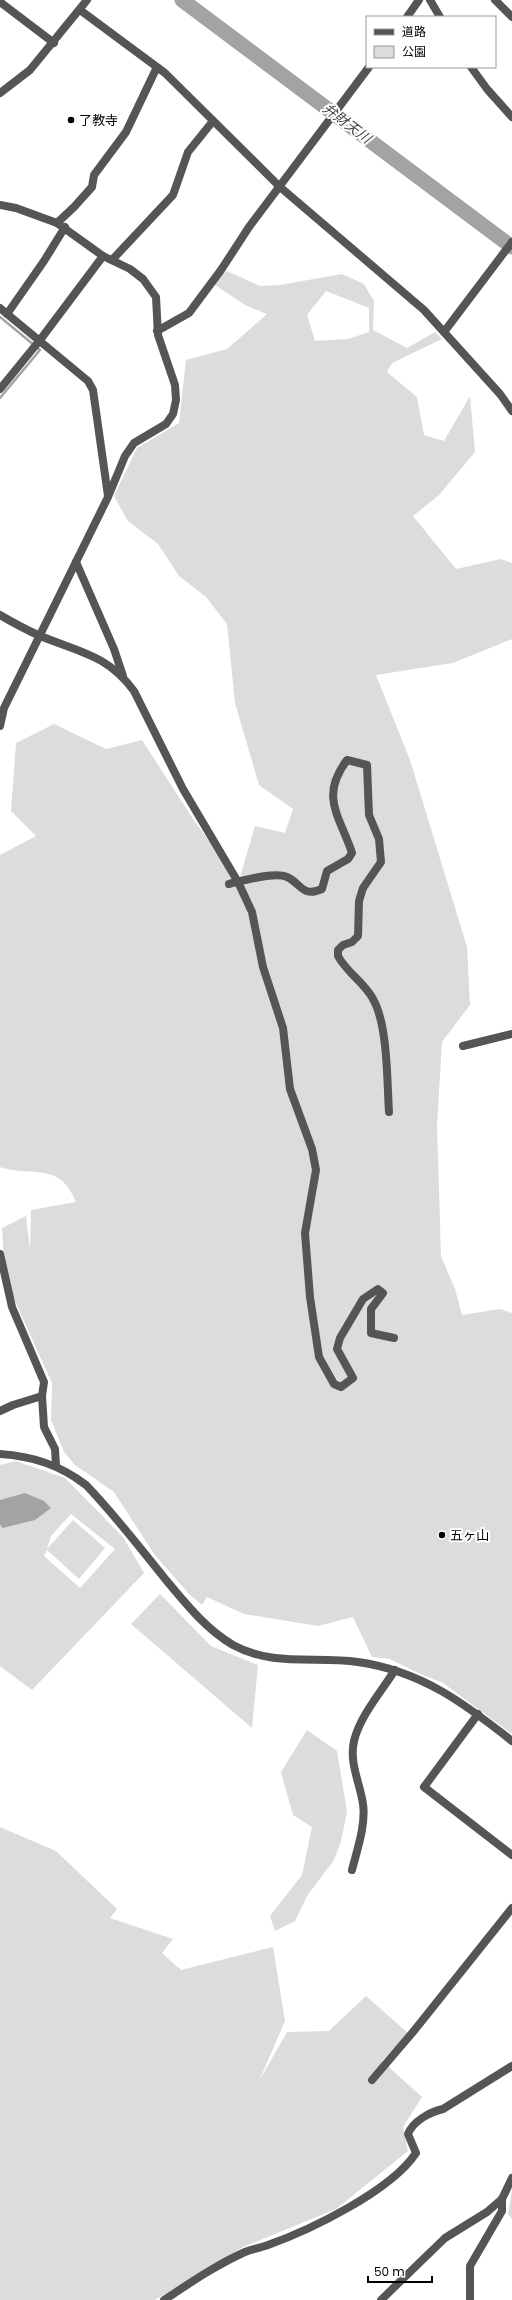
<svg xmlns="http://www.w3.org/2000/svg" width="512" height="2300" viewBox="0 0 512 2300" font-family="Poppins,'Noto Sans JP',sans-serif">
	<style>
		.green { fill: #dcdcdc; fill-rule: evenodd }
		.water { fill: #a3a3a3 }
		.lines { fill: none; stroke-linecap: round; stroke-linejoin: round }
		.stream { stroke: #a3a3a3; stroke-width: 2.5 }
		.river { stroke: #a3a3a3; stroke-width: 15 }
		.minor { stroke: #555; stroke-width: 8 }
		.poi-dot { fill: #000; stroke: #fff; stroke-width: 1.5 }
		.labels { text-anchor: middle; stroke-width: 4; stroke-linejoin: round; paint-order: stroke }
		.poi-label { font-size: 13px; fill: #000; stroke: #fff; text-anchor: start }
		.water-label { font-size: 14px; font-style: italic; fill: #444; stroke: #fff }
	</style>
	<rect width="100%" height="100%" fill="#fff"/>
	<g class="green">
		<path d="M227,271L260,286L280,285L342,274L364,284L374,301L373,330L407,348L435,332L442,339L392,363L387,372L417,397L424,435L444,441L470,396L475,452L439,495L413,516L456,569L501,559L512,563V639L453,663L376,675L410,760L467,947L470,1005L442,1042L437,1125L441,1256L455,1289L462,1315L500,1309L512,1313V1734L443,1683L418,1673L390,1659L372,1657L353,1617L318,1626L244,1614L207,1597L202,1605L190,1595L154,1554L114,1492L75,1465L64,1452L51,1420L52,1383L5,1279L2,1228L26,1216L30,1249L31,1210L76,1202C59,1160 32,1178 0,1167V855L36,836L11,811L16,743L54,724L106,749L142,740L193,819L237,879L252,877H240L255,826L285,833L293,809L259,785L235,703L227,624L206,597L179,576L158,544L128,521L114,496L137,448L179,423L186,360L227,349L267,314L245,305L212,283ZM326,291L369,308V332L348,339L315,341L307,315Z"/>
		<path d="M16,1461L65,1478L123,1537L144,1573L32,1690L0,1666V1465ZM71,1514L115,1549L80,1588L44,1556L47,1550L79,1579L105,1548L73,1520L47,1549L51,1536Z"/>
		<path d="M160,1594L211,1646L258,1665L252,1728L131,1624Z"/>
		<path d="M307,1730L337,1751L347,1812L341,1841L334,1860L307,1896L295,1921L275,1931L270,1916L302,1875L312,1827L293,1815L281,1772Z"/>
		<path d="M0,1827L56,1851L117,1909L110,1918L173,1939L162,1953L181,1970L273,1947L285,2021L259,2081L287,2032L329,2031L366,1996L408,2033L382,2061L422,2097L403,2127L408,2151L336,2209L243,2247L155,2300H0Z"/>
		<path d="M512,2191V2219L508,2214Z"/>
	</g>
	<path class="water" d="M25,1493L44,1501L51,1508L35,1520L3,1528L0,1525V1500Z"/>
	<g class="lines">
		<path class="stream" d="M0,317L40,350L0,398"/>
		<path class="river" d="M182,0L512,247"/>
		<g class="minor">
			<path d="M430,0L440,17"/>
			<path d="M495,0L512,17"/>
			<path d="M0,2L54,43"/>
			<path d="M80,10L165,73L280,187L424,310L500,394L512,411"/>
			<path d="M407,17L419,0"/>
			<path d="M471,67L487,89L512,117"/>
			<path d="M0,93L30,70L87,0"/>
			<path d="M0,205L16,208L57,223L103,256L130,269L143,279L156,297L158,335L175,385L176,400L173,414L166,424L134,443L125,456L108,497L4,708L0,726"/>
			<path d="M57,223L74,207L92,187L94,175L126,132L157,67"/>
			<path d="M112,260L173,195L188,152L213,121"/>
			<path d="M0,308L88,381L93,390L108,496"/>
			<path d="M7,314L44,261L65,227"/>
			<path d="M157,331L189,313L221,270L249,227L369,67"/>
			<path d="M444,332L512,242"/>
			<path d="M0,389L40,340L103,256"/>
			<path d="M76,562L114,649L123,676"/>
			<path d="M0,615C12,622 25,629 38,635C78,652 107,654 134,691L183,789L238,882L252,912L263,967L283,1028L290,1089L312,1149L316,1170L305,1233L310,1297L319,1357L334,1384L341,1387L353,1378L337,1349L340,1338L363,1299L378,1289L383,1293L371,1309V1333L394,1338"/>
			<path d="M229,884C242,881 275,871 287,877C301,883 302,898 322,889L327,871L348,859L352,853C340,816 319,797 347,760L367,765L369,815L379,839L381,862L363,888L359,901L358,936L352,942L343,945L338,950V956C347,973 365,983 373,999C388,1025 387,1082 389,1112"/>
			<path d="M463,1046L512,1034"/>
			<path d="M0,1254L12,1307L44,1382L42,1396L13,1405L0,1411"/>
			<path d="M42,1396L44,1427L55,1449L56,1466"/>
			<path d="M0,1454C33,1456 60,1465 86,1485C115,1515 140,1548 166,1580C186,1604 206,1629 233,1645C273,1667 315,1656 358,1662C421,1671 464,1703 512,1741"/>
			<path d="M478,1714L424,1787L512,1855"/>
			<path d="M352,1870C357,1850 366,1825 363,1804C360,1783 349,1763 354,1741C360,1716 381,1692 395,1670"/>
			<path d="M372,2080L413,2032L512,1908"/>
			<path d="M164,2300C190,2283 216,2265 245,2252C252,2249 260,2248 268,2245C310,2230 391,2191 416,2153L408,2134C413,2121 430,2112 443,2109L512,2066"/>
			<path d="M381,2300L445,2238L487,2212L502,2199L512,2178"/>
			<path d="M470,2300V2266L502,2211V2199"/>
		</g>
	</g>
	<g class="poi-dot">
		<circle cx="71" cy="120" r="4"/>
		<circle cx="442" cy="1535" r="4"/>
	</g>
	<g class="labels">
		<g class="poi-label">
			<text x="79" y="125">了教寺</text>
			<text x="450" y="1540">五ヶ山</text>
		</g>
		<g class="water-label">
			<text transform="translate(347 123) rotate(37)" y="5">弁財天川</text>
		</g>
	</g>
	<rect x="366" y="16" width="130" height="52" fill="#ffffff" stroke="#999999"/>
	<rect x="374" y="29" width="20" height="6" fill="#555555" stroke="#999999"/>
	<text x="402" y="36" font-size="12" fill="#000000">道路</text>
	<rect x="374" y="46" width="20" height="12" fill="#dcdcdc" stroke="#999999"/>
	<text x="402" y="56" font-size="12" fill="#000000">公園</text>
	<path d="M368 2276v6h64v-6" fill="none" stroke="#000000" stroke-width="2"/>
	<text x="374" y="2276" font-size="12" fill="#000000" stroke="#ffffff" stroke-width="3" paint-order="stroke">50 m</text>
</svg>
